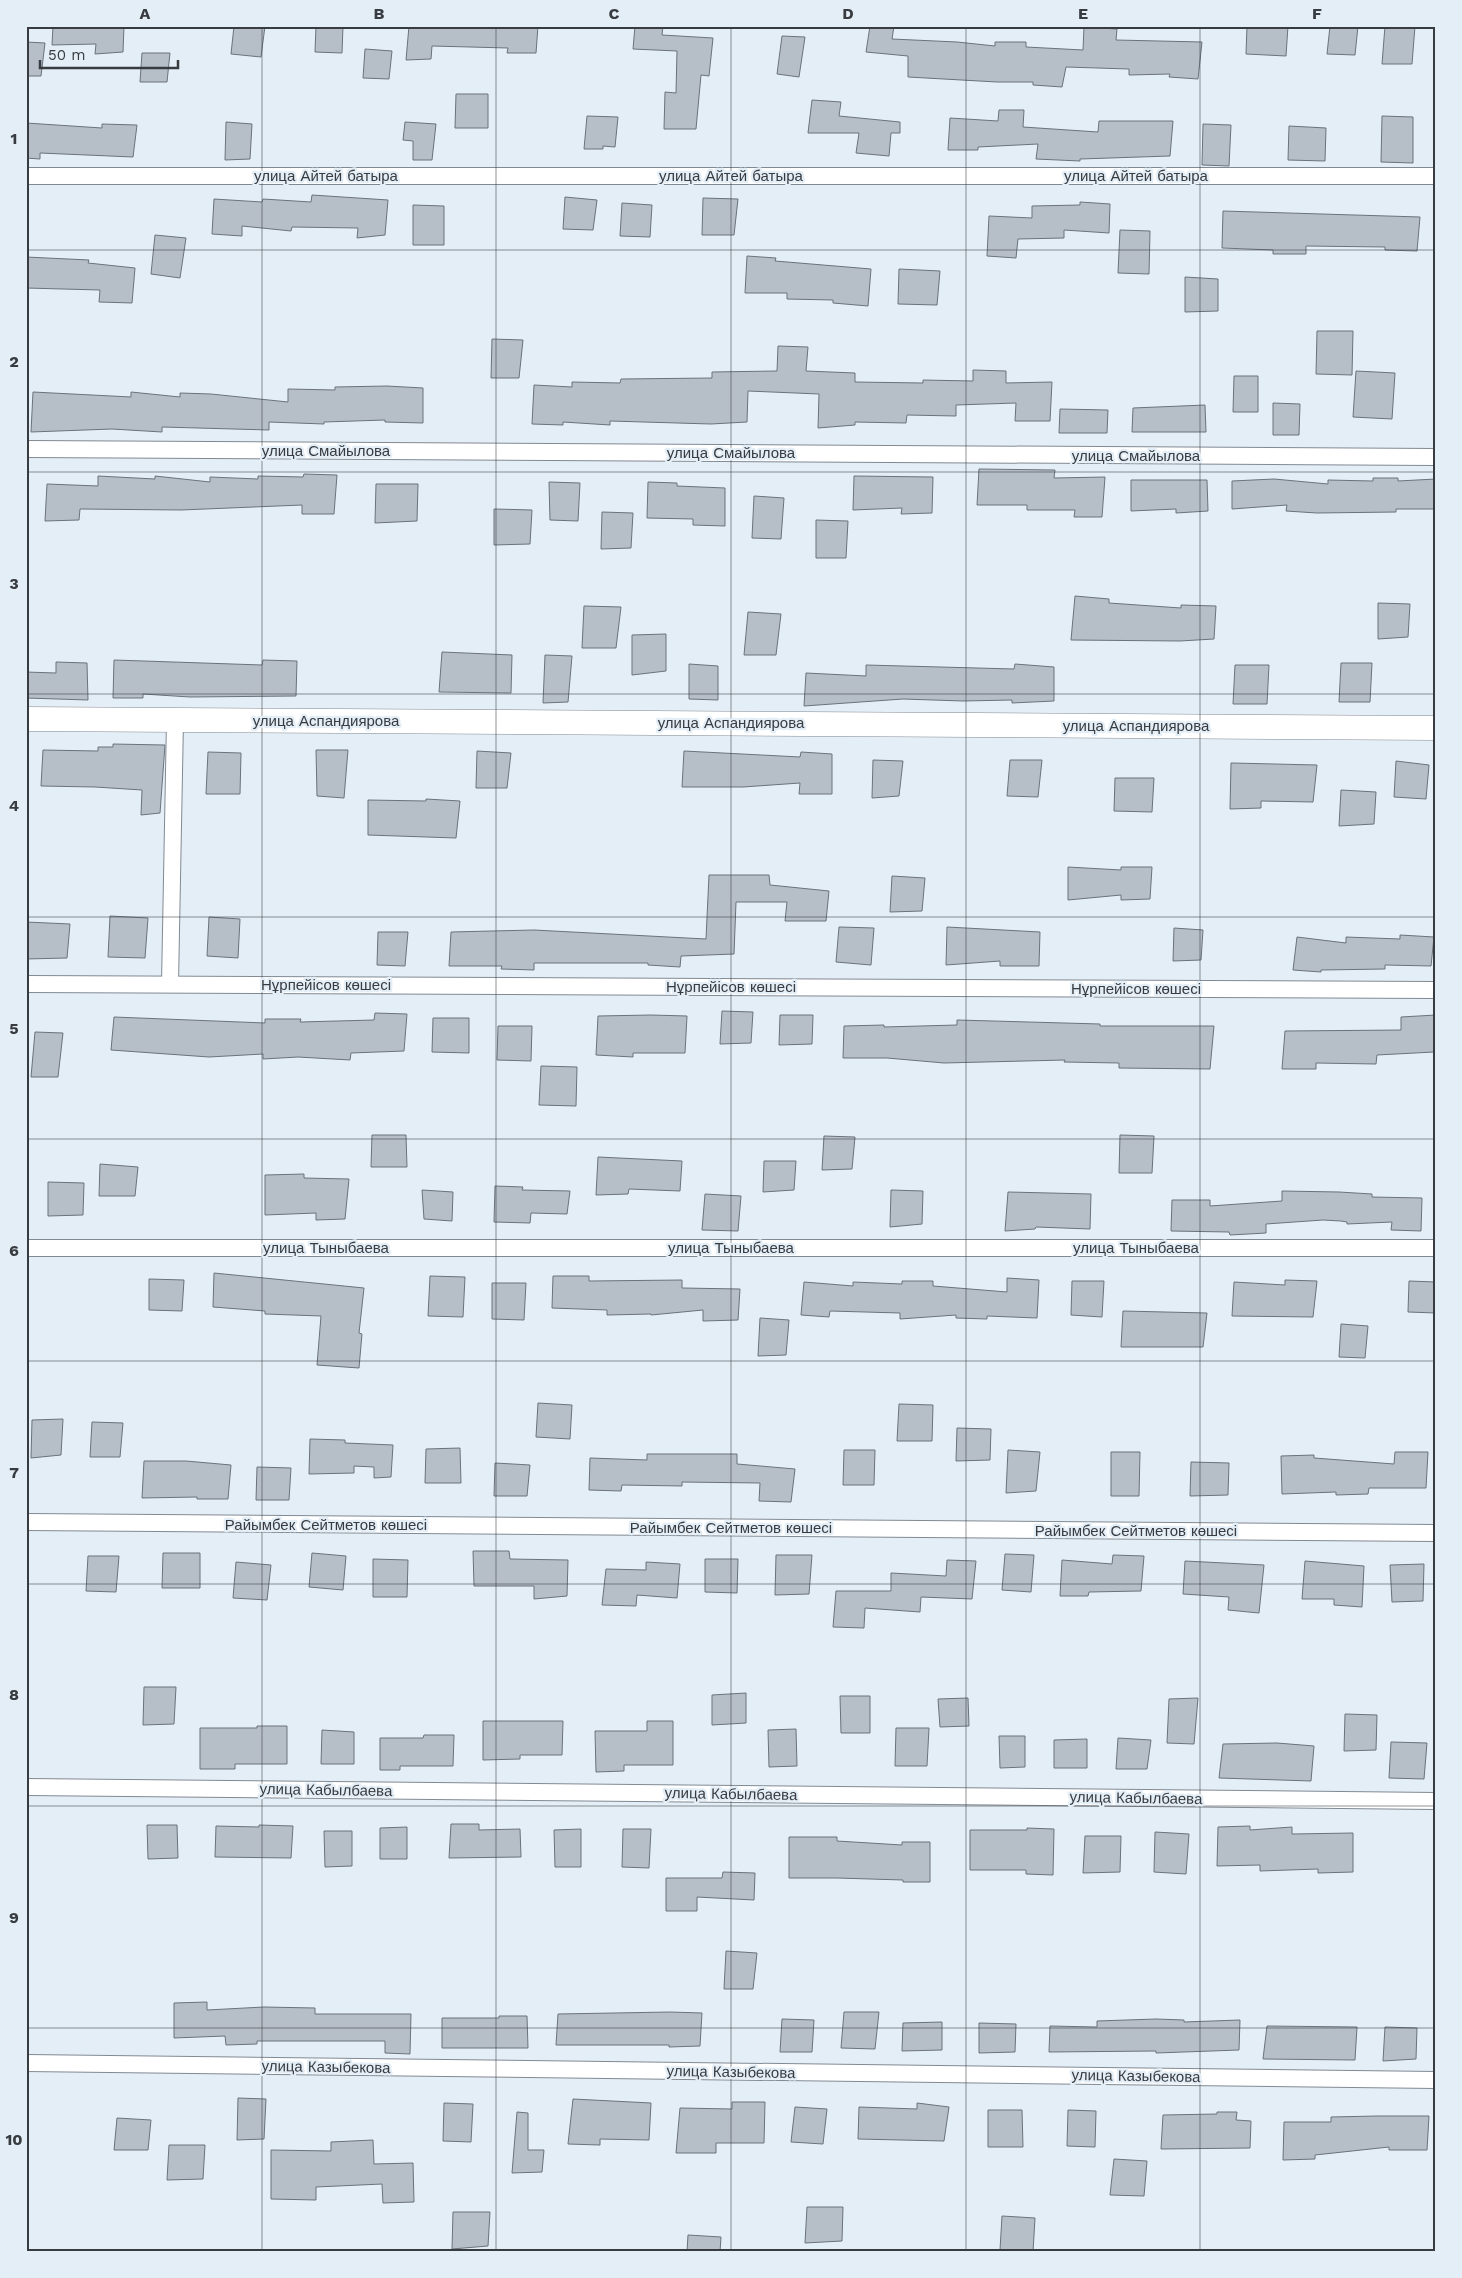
<svg xmlns="http://www.w3.org/2000/svg" width="1462" height="2278" viewBox="0 0 1462 2278" font-family="'Work Sans',sans-serif">
	<style>
		.building { fill: #b6bfc8; stroke: #6a737b }
		.lines { fill: none; stroke-linecap: round; stroke-linejoin: round }
		.street-casing { stroke: #818a93; stroke-width: 18 }
		.secondary-casing { stroke: #818a93; stroke-width: 25 }
		.street { stroke: #fff; stroke-width: 16 }
		.secondary { stroke: #fff; stroke-width: 24 }
		.grid { fill: none; stroke: #383c40; stroke-width: 1; stroke-opacity: 0.55 }
		.labels { text-anchor: middle; stroke-width: 4.5; stroke-linejoin: round; paint-order: stroke }
		.street-label { font-size: 15px; fill: #383c40; stroke: #e4eef7 }
		.neatline { fill: none; stroke: #383c40; stroke-width: 2 }
		.grid-label { font-size: 16px; text-anchor: middle; font-weight: bold; fill: #383c40 }
	</style>
	<rect width="100%" height="100%" fill="#e4eef7"/>
	<g class="building">
		<path d="M53,26H124L123,52L95,54L96,44L52,45Z"/>
		<path d="M234,26H265L261,57L231,54Z"/>
		<path d="M316,26H343L342,53L315,52Z"/>
		<path d="M409,26H538L536,53H507L508,48L432,46L431,59L406,60Z"/>
		<path d="M635,26H663L662,35L713,38L709,76L701,75L696,129H664L665,92L676,93L677,51L633,49Z"/>
		<path d="M870,26H894L892,39L957,42L995,46V42H1026V47L1083,50L1084,27L1117,29L1116,40L1202,42L1198,79L1169,77L1170,74L1129,75V69L1066,67L1062,87L1033,85V82H997L908,77V56L866,52Z"/>
		<path d="M1247,26H1288L1286,56L1246,54Z"/>
		<path d="M1330,26H1358L1355,55L1327,54Z"/>
		<path d="M1385,26H1415L1412,64H1382Z"/>
		<path d="M782,36L805,37L799,77L777,74Z"/>
		<path d="M26,42L45,43L41,76H26Z"/>
		<path d="M365,49L392,51L389,79L363,78Z"/>
		<path d="M142,53H170L167,82H140Z"/>
		<path d="M456,94H488V128H455Z"/>
		<path d="M812,100L841,102L839,116L900,122V133H891L889,156L856,153L859,133H808Z"/>
		<path d="M999,110H1024L1023,127L1098,132L1099,121H1173L1170,156L1080,159V161L1036,159L1038,144L978,147V150H948L950,118L998,121Z"/>
		<path d="M587,116L618,117L615,147L603,146V149H584Z"/>
		<path d="M1382,116L1413,117V163L1381,162Z"/>
		<path d="M226,122L252,124L250,159L225,160Z"/>
		<path d="M405,122L436,124L432,160H413V141L403,140Z"/>
		<path d="M26,123L102,128V124L137,125L133,157L40,153V159L26,158Z"/>
		<path d="M1203,124L1231,125L1229,166L1202,165Z"/>
		<path d="M1289,126L1326,128L1325,161L1288,160Z"/>
		<path d="M312,195L388,200L385,235L357,238L358,228L292,227L291,231L242,226V236L212,234L214,199L262,202L263,199L311,202Z"/>
		<path d="M565,197L597,200L593,230L563,229Z"/>
		<path d="M703,198L738,199L734,235H702Z"/>
		<path d="M1080,202L1110,204L1109,233L1064,230V238L1018,239L1016,258L987,256L989,216L1032,218V206L1080,205Z"/>
		<path d="M622,203L652,205L650,237L620,236Z"/>
		<path d="M413,205L444,206V245H413Z"/>
		<path d="M1223,211L1420,217L1417,251L1385,250V247L1306,246V254H1273V250L1222,248Z"/>
		<path d="M1120,230L1150,231L1149,274L1118,273Z"/>
		<path d="M155,235L186,238L180,278L151,274Z"/>
		<path d="M747,256L776,258L775,261L871,269L868,306L833,303V300L787,299V293H745Z"/>
		<path d="M26,257L89,260L88,263L135,268L132,303L99,302L100,290L26,288Z"/>
		<path d="M899,269L940,271L937,305L898,304Z"/>
		<path d="M1185,277L1218,279V311L1185,312Z"/>
		<path d="M1317,331H1353L1352,375L1316,374Z"/>
		<path d="M492,339L523,340L519,378H491Z"/>
		<path d="M778,346L808,347L806,371L855,373V382L923,383V380L973,381V370L1006,371V383L1052,382L1050,421H1015L1016,403L956,405V416L907,415L906,423L855,422V425L818,428L819,394L748,391L747,422L711,424L610,421V425L563,422V425L532,424L534,385L572,387V382L620,383L621,379L712,378V372L777,371Z"/>
		<path d="M1356,371L1395,373L1392,419L1353,417Z"/>
		<path d="M1234,376H1258V412H1233Z"/>
		<path d="M387,386L423,388V423L385,422V420L324,422V424L269,422V430L162,427V432L112,429L31,432L33,392L131,397V392L180,397V393L211,394L288,402V389L335,390V387Z"/>
		<path d="M1273,403L1300,404L1299,435H1273Z"/>
		<path d="M1205,405L1206,432H1132L1133,408Z"/>
		<path d="M1060,409L1108,410L1107,433H1059Z"/>
		<path d="M979,469L1055,470L1054,478L1105,477L1102,517H1074L1075,510H1027V505H977Z"/>
		<path d="M304,474L337,475L334,514H302V505L181,510L80,509L79,520L45,521L47,484L98,486V476L155,479V476L210,482V477L258,479V476L303,477Z"/>
		<path d="M854,476L933,477L932,513L901,514L902,508L853,510Z"/>
		<path d="M1373,478H1398V481L1436,479V509H1396V512L1317,513L1286,511L1287,505L1232,509V481L1274,479L1328,484V480L1373,481Z"/>
		<path d="M1131,480H1207L1208,511L1176,513V509L1131,511Z"/>
		<path d="M549,482L580,483L578,521L550,520Z"/>
		<path d="M648,482L677,483V486L725,488V526L693,525V519L647,518Z"/>
		<path d="M376,484H418L417,521L375,523Z"/>
		<path d="M754,496L784,498L781,539L752,538Z"/>
		<path d="M494,509L532,510L530,544L494,545Z"/>
		<path d="M602,512L633,513L631,548L601,549Z"/>
		<path d="M816,520L848,521L846,558H816Z"/>
		<path d="M1075,596L1109,599V603L1181,608V605L1216,606L1214,639L1180,641L1071,640Z"/>
		<path d="M1378,603L1410,604L1408,637L1378,639Z"/>
		<path d="M584,606L621,607L616,648H582Z"/>
		<path d="M748,612L781,614L776,655H744Z"/>
		<path d="M666,634V671L632,675V635Z"/>
		<path d="M442,652L512,655L511,693L439,692Z"/>
		<path d="M545,655L572,656L568,702L543,703Z"/>
		<path d="M114,660L262,665L263,660L297,661L296,696L190,697L143,694V698H113Z"/>
		<path d="M56,662L87,663L88,700L26,698V672L56,673Z"/>
		<path d="M1341,663H1372L1370,702H1339Z"/>
		<path d="M689,664L718,666V700L689,699Z"/>
		<path d="M1015,664L1054,667V701L1012,703V700L963,701L903,699L804,706L806,673L866,676V665L1014,669Z"/>
		<path d="M1235,665H1269L1267,704H1233Z"/>
		<path d="M113,744L165,745L160,813L141,815L142,790L95,787L41,786L43,750L98,751V747H113Z"/>
		<path d="M316,750H348L344,798L317,796Z"/>
		<path d="M477,751L511,753L507,788H476Z"/>
		<path d="M684,751L800,757L801,752L832,754V794H799L800,783L743,787H682Z"/>
		<path d="M208,752L241,753L240,794H206Z"/>
		<path d="M873,760L903,761L899,796L872,798Z"/>
		<path d="M1010,760H1042L1038,797L1007,796Z"/>
		<path d="M1396,761L1429,765L1426,799L1394,797Z"/>
		<path d="M1231,763L1317,765L1313,802L1261,801V808L1230,809Z"/>
		<path d="M1115,778H1154L1152,812L1114,811Z"/>
		<path d="M1341,790L1376,792L1374,824L1339,826Z"/>
		<path d="M426,799L460,801L456,838L368,835V800L426,801Z"/>
		<path d="M1068,867L1121,870V867H1152L1150,899L1121,900V895L1068,900Z"/>
		<path d="M709,875H769L770,885L829,891L826,921H785L787,902H736L734,954L681,956L680,967L648,965V963H534V970L501,969L502,966H449L451,932L534,930L706,939Z"/>
		<path d="M892,876L925,878L922,911L890,912Z"/>
		<path d="M110,916L148,918L145,958L108,957Z"/>
		<path d="M209,917L240,919L238,958L207,956Z"/>
		<path d="M26,922L70,924L67,958L26,959Z"/>
		<path d="M839,927L874,928L871,965L836,962Z"/>
		<path d="M947,927L1040,932L1039,966H1000V961L946,965Z"/>
		<path d="M1174,928L1203,930L1201,960L1173,961Z"/>
		<path d="M378,932H408L405,966L377,965Z"/>
		<path d="M1400,935L1434,937L1431,966L1385,965V969L1321,970V972L1293,970L1297,937L1346,943V937L1400,939Z"/>
		<path d="M722,1011L753,1012L751,1043L720,1044Z"/>
		<path d="M375,1013L407,1014L404,1051L351,1053L350,1060L298,1057L263,1059V1054L209,1057L111,1050L114,1017L265,1023V1019H301L300,1022L374,1020Z"/>
		<path d="M651,1015L687,1016L685,1053H633V1057L596,1055L598,1016Z"/>
		<path d="M780,1015H813L812,1044L779,1045Z"/>
		<path d="M1436,1015L1434,1052L1377,1055L1376,1064L1316,1063V1069H1282L1285,1031L1401,1030V1017Z"/>
		<path d="M433,1018H469V1053L432,1052Z"/>
		<path d="M957,1020L1100,1024V1026H1214L1210,1069L1119,1068V1063L1064,1062L1065,1060L944,1063L887,1058H843L844,1026L884,1025V1027L957,1025Z"/>
		<path d="M498,1026H532L531,1061L497,1060Z"/>
		<path d="M35,1032L63,1033L58,1077H31Z"/>
		<path d="M541,1066L577,1067L576,1106L539,1105Z"/>
		<path d="M372,1135H406L407,1167H371Z"/>
		<path d="M1120,1135L1154,1136L1152,1173H1119Z"/>
		<path d="M824,1136L855,1137L852,1169L822,1170Z"/>
		<path d="M598,1157L682,1161L680,1191L629,1189L628,1194L596,1195Z"/>
		<path d="M764,1161H796L794,1190L763,1192Z"/>
		<path d="M100,1164L138,1167L135,1196H99Z"/>
		<path d="M304,1174V1178L349,1179L345,1219L316,1220V1213L265,1215V1175Z"/>
		<path d="M48,1182L84,1183L83,1215L48,1216Z"/>
		<path d="M495,1186L523,1187L522,1190L570,1191L567,1214L531,1213L530,1223L494,1222Z"/>
		<path d="M422,1190L453,1192L452,1221L424,1219Z"/>
		<path d="M891,1190L923,1191L922,1224L890,1227Z"/>
		<path d="M1282,1191L1339,1192L1372,1194V1197L1422,1198L1421,1231L1391,1230L1392,1222L1347,1224V1222L1341,1221L1323,1220L1266,1224V1233L1230,1235L1229,1232L1171,1231L1172,1200H1210V1206L1282,1201Z"/>
		<path d="M1008,1192L1091,1194L1090,1229L1036,1227L1035,1229L1005,1231Z"/>
		<path d="M705,1194L741,1196L738,1231L702,1230Z"/>
		<path d="M214,1273L364,1288L359,1333L362,1334L359,1368L317,1365L321,1316L265,1314V1311L213,1307Z"/>
		<path d="M430,1276L465,1277L463,1317L428,1316Z"/>
		<path d="M553,1276H589V1281L682,1280V1288L740,1289L738,1320L703,1321V1310L651,1315V1314L607,1315V1310L552,1308Z"/>
		<path d="M1007,1278L1039,1280L1037,1318L987,1316V1319L956,1318V1315L900,1319V1313L830,1311L829,1317L801,1315L804,1282L853,1286V1282L902,1284V1281H933V1286L1007,1292Z"/>
		<path d="M149,1279L184,1280L182,1311L149,1310Z"/>
		<path d="M1285,1280L1317,1281L1313,1317L1232,1316L1234,1282L1285,1285Z"/>
		<path d="M1072,1281H1104L1102,1317L1071,1315Z"/>
		<path d="M1409,1281L1436,1282V1313L1408,1312Z"/>
		<path d="M492,1283H526L524,1320L492,1319Z"/>
		<path d="M1123,1311L1207,1313L1203,1347H1121Z"/>
		<path d="M760,1318L789,1320L786,1355L758,1356Z"/>
		<path d="M1341,1324L1368,1326L1365,1358L1339,1357Z"/>
		<path d="M538,1403L572,1405L570,1439L536,1437Z"/>
		<path d="M899,1404L933,1405L932,1441H897Z"/>
		<path d="M63,1419L61,1455L31,1458L32,1420Z"/>
		<path d="M92,1422L123,1423L120,1457H90Z"/>
		<path d="M957,1428L991,1429L990,1460L956,1461Z"/>
		<path d="M310,1439L345,1440V1443L393,1445L391,1477L374,1478V1467L354,1466V1473L309,1474Z"/>
		<path d="M460,1448L461,1483H425L426,1449Z"/>
		<path d="M844,1450H875L874,1485H843Z"/>
		<path d="M1008,1450L1040,1452L1036,1491L1006,1493Z"/>
		<path d="M1111,1452H1140L1139,1496H1111Z"/>
		<path d="M1395,1452H1428L1426,1488H1369L1368,1494L1336,1495V1492L1282,1494L1281,1456L1314,1455V1458L1394,1464Z"/>
		<path d="M647,1454H737V1464L795,1469L791,1502L759,1501L760,1483L682,1482V1486L622,1485L621,1491L589,1490L590,1458L647,1460Z"/>
		<path d="M144,1461H186L231,1465L228,1499H197V1497L142,1498Z"/>
		<path d="M1191,1462L1229,1463L1228,1495L1190,1496Z"/>
		<path d="M495,1463L530,1465L527,1496H494Z"/>
		<path d="M257,1467L291,1468L289,1500H256Z"/>
		<path d="M473,1551H509L510,1559L568,1560L567,1596L534,1599V1586H474Z"/>
		<path d="M163,1553H200V1588H162Z"/>
		<path d="M312,1553L346,1556L343,1590L309,1587Z"/>
		<path d="M1005,1554L1034,1555L1031,1592L1002,1590Z"/>
		<path d="M776,1555H812L809,1594L775,1595Z"/>
		<path d="M1113,1555L1144,1556L1141,1591L1089,1592L1088,1596H1060L1062,1560L1112,1564Z"/>
		<path d="M88,1556H119L116,1592L86,1591Z"/>
		<path d="M373,1559L408,1560L407,1597H373Z"/>
		<path d="M705,1559H738L737,1593L705,1592Z"/>
		<path d="M947,1560L976,1561L972,1599L921,1597L920,1612L865,1608L864,1628L833,1627L836,1591H891V1573L946,1576Z"/>
		<path d="M1185,1561L1264,1565L1259,1613L1228,1610L1229,1597L1183,1594Z"/>
		<path d="M1305,1561L1364,1566L1362,1607L1334,1605V1599H1302Z"/>
		<path d="M236,1562L271,1565L267,1600L233,1598Z"/>
		<path d="M646,1562L680,1564L677,1598L637,1595L636,1606L602,1605L606,1569L646,1570Z"/>
		<path d="M1424,1564L1423,1601L1392,1602L1390,1565Z"/>
		<path d="M144,1687H176L174,1724L143,1725Z"/>
		<path d="M746,1693V1723L712,1725V1695Z"/>
		<path d="M840,1696H870V1733H841Z"/>
		<path d="M968,1698L969,1726L940,1727L938,1699Z"/>
		<path d="M1198,1698L1194,1744L1167,1743L1169,1699Z"/>
		<path d="M1345,1714L1377,1715L1376,1750L1344,1751Z"/>
		<path d="M483,1721H563L562,1755H520V1759L483,1760Z"/>
		<path d="M647,1721H673V1765H624V1771L596,1772L595,1731H647Z"/>
		<path d="M257,1726H287V1764H235V1769H200V1728H257Z"/>
		<path d="M896,1728H929L927,1766H895Z"/>
		<path d="M796,1729L797,1766L769,1767L768,1730Z"/>
		<path d="M322,1730L354,1732V1764H321Z"/>
		<path d="M424,1735H454L453,1766H400V1770H380V1738H423Z"/>
		<path d="M999,1736H1025V1767L1000,1768Z"/>
		<path d="M1118,1738L1151,1740L1147,1769H1116Z"/>
		<path d="M1087,1739V1768H1054V1740Z"/>
		<path d="M1391,1742L1427,1743L1424,1779L1389,1778Z"/>
		<path d="M1277,1743L1314,1746L1311,1781L1219,1778L1223,1744Z"/>
		<path d="M451,1824H479V1830L520,1829L521,1857L449,1858Z"/>
		<path d="M147,1825H177L178,1858L148,1859Z"/>
		<path d="M259,1825L293,1826L291,1858L215,1857L216,1826L259,1827Z"/>
		<path d="M1250,1826V1830L1292,1827V1834L1353,1833V1872L1318,1873V1869L1260,1871V1865L1217,1866L1218,1827Z"/>
		<path d="M407,1827V1859H380V1828Z"/>
		<path d="M1027,1828L1054,1829L1053,1875L1026,1874V1870H970V1830H1027Z"/>
		<path d="M581,1829V1867H555L554,1830Z"/>
		<path d="M623,1829H651L649,1868L622,1867Z"/>
		<path d="M324,1831H352V1866L325,1867Z"/>
		<path d="M1155,1832L1189,1834L1186,1874L1154,1872Z"/>
		<path d="M1085,1836H1121L1120,1872L1083,1873Z"/>
		<path d="M789,1837H837V1841L902,1845V1842H930V1882H903V1880L837,1878H789Z"/>
		<path d="M723,1872L755,1873L754,1900L697,1897V1911H666V1878H722Z"/>
		<path d="M726,1951L757,1953L753,1989H724Z"/>
		<path d="M207,2002V2010L264,2007L315,2008V2014H411L410,2054L385,2053V2041H257V2044L226,2045L225,2036L174,2038V2003Z"/>
		<path d="M670,2012L702,2013L700,2046L669,2047V2045H556L558,2014Z"/>
		<path d="M844,2012H879L875,2049L841,2048Z"/>
		<path d="M499,2016H527L528,2048H442V2018H499Z"/>
		<path d="M782,2019L814,2020L812,2052H780Z"/>
		<path d="M1156,2019L1184,2020V2022L1240,2020L1239,2050L1156,2053V2051L1049,2052L1050,2026L1097,2027V2021Z"/>
		<path d="M942,2022V2050L902,2051L903,2023Z"/>
		<path d="M979,2023L1016,2024L1015,2052L979,2053Z"/>
		<path d="M1267,2026L1357,2027L1355,2060L1263,2059Z"/>
		<path d="M1385,2027L1417,2028L1416,2059L1383,2061Z"/>
		<path d="M238,2098L266,2099L264,2139L237,2140Z"/>
		<path d="M573,2099L651,2103L649,2140L600,2139V2145L568,2144Z"/>
		<path d="M732,2102H765L764,2143H716V2153H676L680,2108L732,2109Z"/>
		<path d="M444,2103L473,2104L471,2142L443,2141Z"/>
		<path d="M917,2103L949,2107L944,2141L858,2139L859,2107L917,2109Z"/>
		<path d="M795,2107L827,2109L823,2144L791,2142Z"/>
		<path d="M988,2110H1022L1023,2147H988Z"/>
		<path d="M1068,2110L1096,2111L1095,2147L1067,2146Z"/>
		<path d="M517,2112L528,2113V2150H544L542,2172L512,2173Z"/>
		<path d="M1217,2112H1237L1236,2120L1251,2121L1250,2148L1161,2149L1163,2115L1217,2114Z"/>
		<path d="M1377,2116H1429L1427,2150H1389V2147L1315,2155V2159L1283,2160L1284,2122H1331V2117Z"/>
		<path d="M117,2118L151,2120L148,2150H114Z"/>
		<path d="M373,2140L374,2164L413,2163L414,2202L383,2203L382,2184L316,2187V2200L271,2199V2150L331,2151V2142Z"/>
		<path d="M169,2145H205L203,2179L167,2180Z"/>
		<path d="M1114,2159L1147,2161L1144,2196L1110,2195Z"/>
		<path d="M807,2207H843L842,2241L805,2243Z"/>
		<path d="M453,2212H490L488,2246L452,2249Z"/>
		<path d="M1002,2216L1035,2218L1033,2252L1000,2250Z"/>
		<path d="M688,2235L721,2237L720,2252H687Z"/>
	</g>
	<g class="lines">
		<defs>
			<g id="street">
				<path d="M26,176H1436"/>
				<path d="M26,449L1436,457"/>
				<path d="M26,984L1436,990"/>
				<path d="M170,984L175,720"/>
				<path d="M26,1248H1436"/>
				<path d="M26,1522L1436,1533"/>
				<path d="M26,1787L1436,1801"/>
				<path d="M26,2063L1436,2080"/>
			</g>
			<path id="secondary" d="M26,719L1436,728"/>
		</defs>
		<use href="#street" class="street-casing"/>
		<use href="#secondary" class="secondary-casing"/>
		<use href="#street" class="street"/>
		<use href="#secondary" class="secondary"/>
	</g>
	<path class="grid" d="M262,26V2252M496,26V2252M731,26V2252M966,26V2252M1200,26V2252M26,250H1436M26,472H1436M26,694H1436M26,917H1436M26,1139H1436M26,1361H1436M26,1584H1436M26,1806H1436M26,2028H1436"/>
	<g class="labels">
		<g class="street-label">
			<text x="326" y="181">улица Айтей батыра</text>
			<text x="731" y="181">улица Айтей батыра</text>
			<text x="1136" y="181">улица Айтей батыра</text>
			<text x="326" y="456">улица Смайылова</text>
			<text x="731" y="458">улица Смайылова</text>
			<text x="1136" y="461">улица Смайылова</text>
			<text x="326" y="726">улица Аспандиярова</text>
			<text x="731" y="728">улица Аспандиярова</text>
			<text x="1136" y="731">улица Аспандиярова</text>
			<text x="326" y="990">Нұрпейісов көшесі</text>
			<text x="731" y="992">Нұрпейісов көшесі</text>
			<text x="1136" y="994">Нұрпейісов көшесі</text>
			<text x="326" y="1253">улица Тыныбаева</text>
			<text x="731" y="1253">улица Тыныбаева</text>
			<text x="1136" y="1253">улица Тыныбаева</text>
			<text x="326" y="1530">Райымбек Сейтметов көшесі</text>
			<text x="731" y="1533">Райымбек Сейтметов көшесі</text>
			<text x="1136" y="1536">Райымбек Сейтметов көшесі</text>
			<text transform="translate(326 1790) rotate(1)" y="5">улица Кабылбаева</text>
			<text transform="translate(731 1794) rotate(1)" y="5">улица Кабылбаева</text>
			<text transform="translate(1136 1798) rotate(1)" y="5">улица Кабылбаева</text>
			<text transform="translate(326 2067) rotate(1)" y="5">улица Казыбекова</text>
			<text transform="translate(731 2072) rotate(1)" y="5">улица Казыбекова</text>
			<text transform="translate(1136 2076) rotate(1)" y="5">улица Казыбекова</text>
		</g>
	</g>
	<rect width="1462" height="2278" fill="none" stroke="#e4eef7" stroke-width="55"/>
	<path d="M40 60v8h138v-8" fill="none" stroke="#383c40" stroke-width="2.5"/>
	<text x="48" y="60" font-size="15" fill="#383c40" stroke="#e4eef7" stroke-width="4" paint-order="stroke">50 m</text>
	<rect x="28" y="28" width="1406" height="2222" class="neatline"/>
	<g class="grid-label">
		<text x="145" y="19">A</text>
		<text x="379" y="19">B</text>
		<text x="614" y="19">C</text>
		<text x="848" y="19">D</text>
		<text x="1083" y="19">E</text>
		<text x="1317" y="19">F</text>
		<text x="14" y="144">1</text>
		<text x="14" y="367">2</text>
		<text x="14" y="589">3</text>
		<text x="14" y="811">4</text>
		<text x="14" y="1034">5</text>
		<text x="14" y="1256">6</text>
		<text x="14" y="1478">7</text>
		<text x="14" y="1700">8</text>
		<text x="14" y="1923">9</text>
		<text x="14" y="2145">10</text>
	</g>
</svg>
